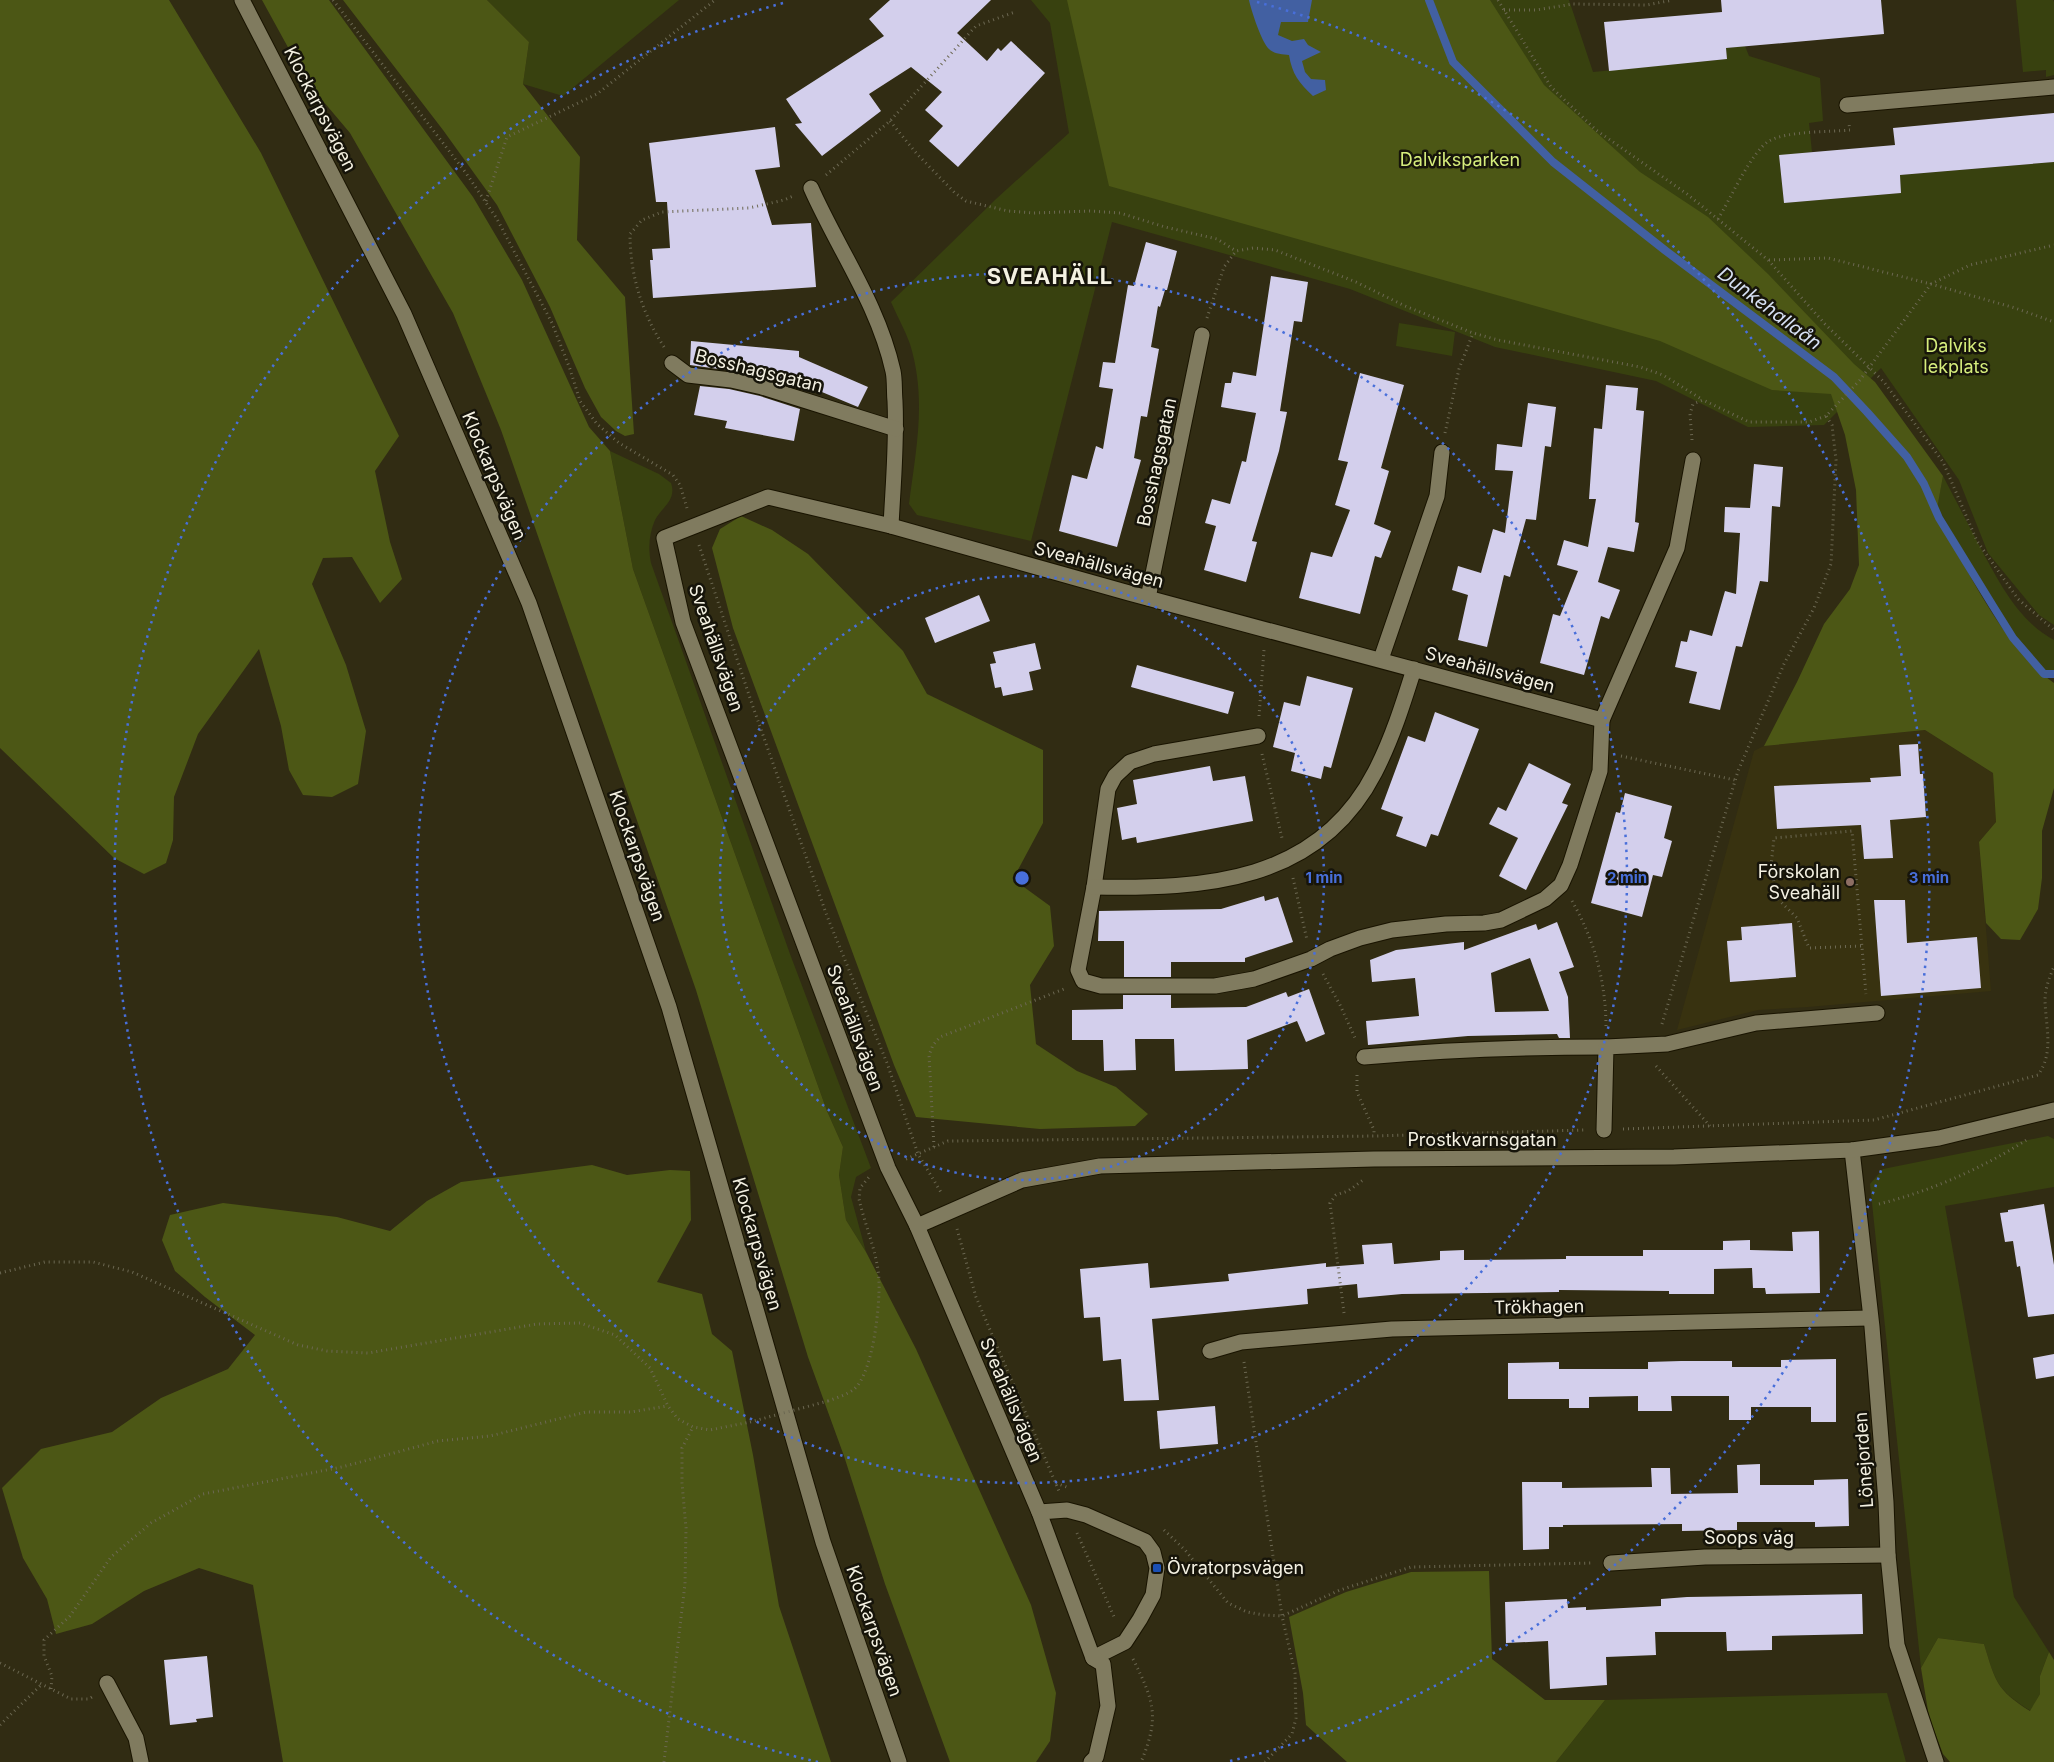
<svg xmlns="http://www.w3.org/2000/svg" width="2054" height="1762" viewBox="0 0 2054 1762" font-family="Inter,sans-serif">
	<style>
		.built { fill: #383210 }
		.green { fill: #38410f }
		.forest { fill: #4c5715 }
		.water { fill: #4260a2 }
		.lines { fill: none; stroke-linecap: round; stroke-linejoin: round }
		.stream { stroke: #4260a2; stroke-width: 8 }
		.building { fill: #d3cfec; fill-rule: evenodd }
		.minor-casing { stroke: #191400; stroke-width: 17 }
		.path { stroke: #6c6852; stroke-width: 3; stroke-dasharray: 1 4; stroke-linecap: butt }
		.minor { stroke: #807b5f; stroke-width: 15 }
		.path-bridge { stroke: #6c6852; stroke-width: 3; stroke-dasharray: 1 4; stroke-linecap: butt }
		.ring { fill: none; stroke: #486fda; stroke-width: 2.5; stroke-dasharray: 2.5 5 }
		.education-dot { fill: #8d6e63; stroke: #16140a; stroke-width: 2 }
		.transit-dot { fill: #1a4fb4; stroke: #16140a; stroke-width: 2 }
		.labels { text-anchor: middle; stroke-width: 5; stroke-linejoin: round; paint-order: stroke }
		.street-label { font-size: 18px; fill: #f4f1e2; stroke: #16140a }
		.park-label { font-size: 18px; fill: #d6ed7c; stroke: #16140a }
		.poi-label { font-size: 18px; fill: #f4f1e2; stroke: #16140a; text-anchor: end }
		.water-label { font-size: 19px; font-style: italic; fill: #d7e1f4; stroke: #16140a }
		.district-label { font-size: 22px; font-weight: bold; letter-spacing: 1px; fill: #f4f1e2; stroke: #16140a }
		.centre { fill: #486fda; stroke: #16140a; stroke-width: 2.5 }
		.ring-label { font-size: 15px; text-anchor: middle; font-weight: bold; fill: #486fda; stroke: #16140a; stroke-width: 5; stroke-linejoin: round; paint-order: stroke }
	</style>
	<rect width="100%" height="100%" fill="#312c13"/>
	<path class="built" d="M1925,730L1993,773L1996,822L1979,842L1991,991L1808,1007L1758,1010L1677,1030L1754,751L1764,746Z"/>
	<g class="green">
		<path d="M487,0H679L563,96L523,84L529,42Z"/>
		<path d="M1031,0H1569L1593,72L1727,59L1726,48L1745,46L1749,56L1820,78L1823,121L1809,123L1812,152L1779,156L1784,203L1901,193L1900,175L2054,162V625L2039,615L1988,553L1959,480L1881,368L1824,425L1748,427L1656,381L1495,347L1350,289L1112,222L1031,541L917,515L909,504C916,449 927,399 910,344C905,330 897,316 891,302L996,199L1069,133L1050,23Z"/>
		<path d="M2016,0H2053L2054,2V75L2046,77V70L2023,72Z"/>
		<path d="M1399,323L1455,332L1452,356L1396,346Z"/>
		<path d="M610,451L659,474L671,483C677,500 662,507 655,520C649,534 648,548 651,563L790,954L871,1168L856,1177L851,1197L866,1252L846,1220L839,1175L843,1147L827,1111L633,569Z"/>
		<path d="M1943,476C1955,499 1967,522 1979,545C1998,580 2017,620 2054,640V672L2043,671L2009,632L1937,506Z"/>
		<path d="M2048,1136L2054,1139V1187L1945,1206L2014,1597L2049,1652L2040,1676V1694L2031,1711C1996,1690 1995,1680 1984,1644L1938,1638L1921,1668L1870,1184L1883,1169Z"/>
		<path d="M1887,1693L1906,1762H1556L1605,1700Z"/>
	</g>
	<g class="forest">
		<path d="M0,0H169L261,153L399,436L375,471L390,542L402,579L380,603L352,557L323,558L312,584L346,665L366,731L358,784L332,797L303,795L289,770L281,726L259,649L198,734L174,797L173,840L166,863L144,874L114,858L0,748Z"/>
		<path d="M262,0H329L473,197L522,280L589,427L610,451L633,569L827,1111L843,1147L839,1175L846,1220L866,1252L916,1349L1031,1605L1056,1693L1050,1741L1036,1762H950L885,1584L844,1456L808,1357L696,990L501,430L453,313L350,133L307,82Z"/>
		<path d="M343,0H487L529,42L523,84L580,157L577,240L625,297L634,434L625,436L616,431L601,417L585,388L550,307L497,205L443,130Z"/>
		<path d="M1067,0H1490L1544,85L1640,172L1708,217L1768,274L1854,364L1875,382L1943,476L1936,514C1967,568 2002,646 2054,683V788L2042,831V878L2038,909L2020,940L2001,939L1986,923L1979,842L1996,822L1993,773L1925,730L1764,746L1797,682L1824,624L1850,589L1859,565L1856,490L1845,435L1831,394L1772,390L1660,341L1109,186Z"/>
		<path d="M741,516L772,530L808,554L903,651L927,694L1043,750V823L1013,879L1050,906L1054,946L1030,985L1036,1044L1077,1071L1116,1087L1148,1114L1135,1126L1040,1129L916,1117L894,1065L733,628L712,548L720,529Z"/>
		<path d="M592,1165L627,1175L670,1170L690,1171L691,1220L657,1282L702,1294L712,1334L732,1351L753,1455L779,1606L831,1762H283L253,1585L199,1568L144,1591L92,1624L56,1634L47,1599L23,1558L2,1488L41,1449L112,1432L161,1398L228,1369L255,1335L205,1297L175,1271L162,1240L170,1215L223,1203L337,1217L390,1231L427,1201L461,1182Z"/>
		<path d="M1489,1571L1492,1659L1545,1700H1605L1556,1762H1347L1306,1725L1303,1693L1289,1617L1346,1592L1411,1572Z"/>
		<path d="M1938,1638L1984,1644C1995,1680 1996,1690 2030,1711L2040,1694V1676L2049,1652L2054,1660V1762H1950L1943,1754L1929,1717L1921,1668Z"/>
	</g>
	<path class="water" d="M1249,0H1312L1308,22H1281L1278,35L1292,41L1304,39L1308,45L1321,52L1302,61L1305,72L1311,79L1325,80L1326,90L1313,96C1299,83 1292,74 1289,55C1283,54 1274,54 1269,49C1262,43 1251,10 1249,0Z"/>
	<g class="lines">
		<path class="stream" d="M1429,0L1453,62L1553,162L1666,251L1834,377L1867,412L1907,457L1924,484L1939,518L1993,606L2013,638L2044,674H2054"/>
	</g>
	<g class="building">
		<path d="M890,0H991L957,33L987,61L998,48L1001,51L1011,41L1045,73L958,167L929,141L943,126L925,110L942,92L911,67L869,94L881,111L822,156L795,124L802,123L786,99L884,36L869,19Z"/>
		<path d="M1721,0H1881L1884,34L1726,48L1727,59L1609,71L1604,22L1722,12Z"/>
		<path d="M2054,113V162L1900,175L1901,193L1784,203L1779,155L1895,145L1893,128Z"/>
		<path d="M775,127L780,167L755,170L772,225L811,223L816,287L653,298L650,260H653L652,249L670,248L667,202H656L649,143Z"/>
		<path d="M1146,242L1177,251L1167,290H1165L1160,307L1158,306L1151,347L1159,349L1147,417L1141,416L1134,458L1141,460L1117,547L1059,531L1072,475L1087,479L1096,446L1103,449L1113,389L1099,387L1103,362L1115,363L1128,285L1134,286Z"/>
		<path d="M1271,276L1308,282L1302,322L1294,321L1280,411L1287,412L1279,451L1252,541L1257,542L1246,582L1204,570L1216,526L1205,523L1212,499L1230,504L1242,461L1246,462L1256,413L1221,407L1225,383H1231L1233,372L1256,376Z"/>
		<path d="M691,341L799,351V357L868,387L858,407L805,385L804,390L765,378L733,371L690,365Z"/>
		<path d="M1360,373L1404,385L1381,468L1389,471L1374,524L1391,531L1381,558L1375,556L1360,614L1299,598L1311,552L1332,557L1350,510L1335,505L1348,462L1338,460Z"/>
		<path d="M1606,385L1638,388L1636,410L1644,411L1635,522L1639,523L1634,552L1608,547L1598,582L1620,590L1609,619L1601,616L1584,675L1540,663L1553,614L1560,616L1578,571L1557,565L1564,540L1588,547L1596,499H1589L1594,428L1602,429Z"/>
		<path d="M700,386L729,389L760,396L800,409L794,441L725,428L727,421L694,415Z"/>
		<path d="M1528,403L1556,407L1551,447L1545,446L1536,520L1526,519L1510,577L1504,575L1487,647L1458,640L1468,595L1452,590L1458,566L1481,573L1493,529L1505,533L1513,471L1495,470L1497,444L1522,447Z"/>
		<path d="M1754,464L1783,467L1780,507L1772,506L1768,582L1760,581L1742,647L1736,646L1720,710L1689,703L1697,672L1675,667L1681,641L1687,642L1690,630L1712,636L1725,591L1736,594L1740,533L1724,532L1725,507L1750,508Z"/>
		<path d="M979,595L990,621L935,643L925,618Z"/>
		<path d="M1035,643L1041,669L1029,672L1033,690L1003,696L1001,687L995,688L990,664L996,663L993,652Z"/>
		<path d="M1137,665L1234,692L1228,714L1131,687Z"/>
		<path d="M1307,676L1353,688L1331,768L1324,766L1321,779L1291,771L1295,753L1273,747L1284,702L1300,706Z"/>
		<path d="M1435,712L1479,729L1438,836L1431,834L1426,847L1396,836L1403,817L1381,809L1408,736L1425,742Z"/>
		<path d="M1918,744L1920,774H1923L1926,817L1890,820L1893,858L1864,859L1861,825L1777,829L1774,786L1871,782L1870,778L1901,776L1899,745Z"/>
		<path d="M1529,763L1571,784L1562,803L1568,805L1526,890L1499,876L1518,838L1489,824L1498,807L1506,811Z"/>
		<path d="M1210,766L1213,781L1245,776L1253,821L1137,843L1136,837L1122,840L1117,808L1137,804L1133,780Z"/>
		<path d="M1625,793L1672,806L1664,838L1672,841L1662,877L1653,875L1642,917L1591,903L1616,812L1620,813Z"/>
		<path d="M1264,896L1265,901L1278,897L1293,942L1245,958V962H1171V977H1124V941H1098L1099,911L1221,909Z"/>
		<path d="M1874,900H1905L1907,943L1977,937L1981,988L1881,996Z"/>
		<path d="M1557,922L1574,967L1559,972L1568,997L1570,1038H1559L1557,1034L1468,1036L1368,1045L1366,1021L1419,1016L1415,978L1372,982L1370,960L1396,950L1464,942V950L1536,924L1538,930ZM1530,958L1549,1011L1495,1012L1491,973Z"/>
		<path d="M1792,923L1796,977L1730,982L1727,941L1742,940L1741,927Z"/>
		<path d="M1309,989L1325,1034L1306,1042L1297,1021L1247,1040L1248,1069L1175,1071L1174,1039H1135L1136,1070L1104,1071L1103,1040H1072V1010L1123,1009V995H1171V1008L1246,1007L1286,992L1288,997Z"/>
		<path d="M2044,1204L2054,1265V1314L2028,1317L2020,1266L2017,1267L2013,1241L2005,1242L2000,1213L2008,1212V1210Z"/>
		<path d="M1819,1231L1820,1293L1766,1294L1765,1288H1753L1752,1268L1714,1269V1294H1669V1291L1559,1290V1292L1402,1294L1358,1298L1357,1284L1307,1289L1308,1304L1152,1319L1159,1400L1124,1401L1121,1359L1103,1361L1100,1317L1084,1318L1080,1269L1148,1263L1150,1288L1229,1281L1228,1274L1326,1263V1267L1364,1264L1362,1245L1392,1243L1394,1264L1440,1260V1251L1464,1250V1260L1566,1259V1256H1643V1250H1723V1241L1750,1240V1250L1793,1251L1792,1232Z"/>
		<path d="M2054,1354V1376L2036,1379L2033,1358Z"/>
		<path d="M1836,1359V1422H1811V1407H1751V1420H1729V1396H1671L1672,1411H1638V1396L1589,1397V1408H1569V1399H1508V1363L1559,1362V1369H1648V1362L1681,1361H1732V1367H1781V1360Z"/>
		<path d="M1215,1406L1218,1444L1160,1449L1157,1411Z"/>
		<path d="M1760,1464V1485H1814V1480L1848,1479L1849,1526L1815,1527V1522H1737V1530L1682,1531V1524L1563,1525V1527H1549V1549L1523,1550L1522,1482H1562V1488L1652,1487L1651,1468H1670L1671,1494L1738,1493L1737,1465Z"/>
		<path d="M1862,1594L1863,1634L1772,1636V1650L1727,1651L1726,1632H1655L1656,1655L1606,1657L1607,1685L1550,1689L1548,1641L1506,1643L1505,1602L1567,1599L1568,1608L1586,1607V1610L1661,1606V1599L1687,1597Z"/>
		<path d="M207,1656L213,1717L196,1719L197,1722L170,1725L164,1660Z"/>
	</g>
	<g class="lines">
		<defs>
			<g id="minor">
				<path d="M242,0L404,314L529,603L669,1007L823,1542L899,1762"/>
				<path d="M1847,105L2054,87"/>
				<path d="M811,188C838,249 878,304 893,371C895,380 894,391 895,401C897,443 893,485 891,526"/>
				<path d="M672,363L688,375L731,380L762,387L896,429"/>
				<path d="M1148,598L1202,335"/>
				<path d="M1381,659L1437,496L1442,452"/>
				<path d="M1258,736L1154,754L1130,762L1115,776L1108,789L1094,887L1078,970L1083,981L1101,986H1215L1254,979L1311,959L1330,949L1360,938L1392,930L1446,924L1484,923L1501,920L1545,899L1561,885L1570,865L1600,771L1602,720"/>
				<path d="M1094,887C1204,889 1318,883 1375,772C1392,739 1403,704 1414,669"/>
				<path d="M1364,1057C1445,1050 1525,1047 1606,1047"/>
				<path d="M1604,1130L1606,1047L1667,1044L1756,1023L1877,1013"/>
				<path d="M1852,1150L1872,1327L1886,1502L1888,1555L1897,1645L1936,1762"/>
				<path d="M917,1226L1022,1180L1100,1166L1374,1159L1674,1157L1852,1150L1939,1138L2054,1110"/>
				<path d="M1210,1351L1241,1342L1392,1329L1870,1318"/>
				<path d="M1039,1512L1067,1510L1086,1515L1145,1541L1153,1552L1157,1568L1153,1595L1140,1619L1125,1642L1093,1658"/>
				<path d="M1611,1563L1705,1557L1888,1555"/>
				<path d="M107,1683L136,1738L141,1762"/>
				<path d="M1091,1762L1096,1757L1108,1706L1103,1664L1093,1658L1039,1512L917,1226L888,1168L683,622L664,538L768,497L891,526L1129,593L1602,720L1677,548L1693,460"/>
			</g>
		</defs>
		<use href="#minor" class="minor-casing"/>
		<g class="path">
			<path d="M333,0L466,173L497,219L552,323L570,369L580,401L597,424L619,443L673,475L680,485L687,508"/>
			<path d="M1498,0L1551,87L1596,130L1687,194L1768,260L1825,324L1884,382L1943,462L1977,541L2018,599L2054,630"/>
			<path d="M1504,10H1536L1573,4L1647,5L1673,0"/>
			<path d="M890,121L917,154L955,193L966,201L1008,211L1034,213L1090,211L1120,213L1165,227L1217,239L1236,251"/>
			<path d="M826,175L890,121L976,26L1015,12"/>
			<path d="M486,201L507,137L597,94L715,0"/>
			<path d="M1718,219C1730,200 1751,152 1769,141C1786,131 1830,132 1850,130L1849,124"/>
			<path d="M1769,260L1828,258L1931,284L2015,308L2054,322"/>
			<path d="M1207,318L1224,267L1236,251L1253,248L1275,250L1356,282L1405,306L1473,333L1498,340L1640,367L1663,375L1703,400"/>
			<path d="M664,347C642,313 630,275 630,234L642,220L662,212L749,208L784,200L793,196"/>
			<path d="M1445,433L1459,369L1473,333"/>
			<path d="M1692,440L1690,414L1693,404L1703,400L1749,422H1809L1826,416"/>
			<path d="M699,545L752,704L827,916L887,1063L918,1154L942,1194"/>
			<path d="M1259,716L1264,650"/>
			<path d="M1262,754L1282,838"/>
			<path d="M1621,756L1735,780"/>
			<path d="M1293,878L1307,940"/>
			<path d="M1572,901C1595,941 1606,983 1606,1028"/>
			<path d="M1861,946L1809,948L1797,918L1777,898L1771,866L1774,838L1852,831L1866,994"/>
			<path d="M1323,974L1340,1005L1356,1040"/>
			<path d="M1662,1024L1738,771L1784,664L1814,608L1831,564L1836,460L1832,425L1826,416L1860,380L1931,284L1970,265L2054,245"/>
			<path d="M1656,1066L1710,1126"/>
			<path d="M1357,1075V1092L1374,1130V1136"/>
			<path d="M1623,1129L1874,1120L2038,1075C2054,1053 2046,1028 2045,1001C2045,989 2049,978 2054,967"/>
			<path d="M934,1147L929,1055L933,1045L940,1037L1064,989"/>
			<path d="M906,1159L948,1141L1374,1136L1584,1130"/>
			<path d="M1879,1204C1931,1191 1983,1168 2028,1139"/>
			<path d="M957,1229L976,1297L1059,1491"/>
			<path d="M0,1273L45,1262H93L132,1272L298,1345L327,1351L368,1353L537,1324L580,1323L615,1335L650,1368L668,1406L678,1419L693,1427L710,1430L750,1422"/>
			<path d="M1344,1313L1330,1203L1336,1195L1348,1191L1363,1180"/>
			<path d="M1244,1362L1282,1616L1295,1673L1296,1718L1292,1734L1265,1762"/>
			<path d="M828,1401C836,1398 846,1395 853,1390C873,1375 880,1306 879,1281C878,1254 865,1226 859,1199L860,1188L869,1177"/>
			<path d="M1056,1483L1069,1488"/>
			<path d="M1164,1530L1185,1550L1228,1603L1247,1612L1264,1615L1282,1616L1340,1590L1411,1567L1593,1563"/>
			<path d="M1077,1533L1115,1619"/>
			<path d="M1133,1659C1154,1701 1160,1717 1141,1762"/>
			<path d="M0,1663L71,1699H89L92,1697"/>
			<path d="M51,1689L52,1676L44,1656V1640L70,1616L111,1557L151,1523L203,1494L342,1467L438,1441L490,1436L586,1412H631L667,1406"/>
			<path d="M0,1725L41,1685"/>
			<path d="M664,1762L685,1584L686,1528L682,1483V1448L693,1427"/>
		</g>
		<use href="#minor" class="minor"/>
		<path class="path-bridge" d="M750,1422L828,1401"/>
	</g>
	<g class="ring">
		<circle cx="1022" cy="878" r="302"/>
		<circle cx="1022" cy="878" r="605"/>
		<path d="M818 1762A907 907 0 0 1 787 2M1257 2A907 907 0 0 1 1226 1762"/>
	</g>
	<circle class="education-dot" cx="1850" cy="882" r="5"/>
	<rect class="transit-dot" x="1152" y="1563" width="10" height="10" rx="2.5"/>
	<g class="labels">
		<g class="street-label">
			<text transform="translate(320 109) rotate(63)" y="6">Klockarpsvägen</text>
			<text transform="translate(759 371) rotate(14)" y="6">Bosshagsgatan</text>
			<text transform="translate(1157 462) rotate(-78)" y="6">Bosshagsgatan</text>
			<text transform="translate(494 476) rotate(67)" y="6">Klockarpsvägen</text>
			<text transform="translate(1099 565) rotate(15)" y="6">Sveahällsvägen</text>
			<text transform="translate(716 648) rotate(71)" y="6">Sveahällsvägen</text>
			<text transform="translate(1490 670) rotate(15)" y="6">Sveahällsvägen</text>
			<text transform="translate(637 856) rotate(71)" y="6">Klockarpsvägen</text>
			<text transform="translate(855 1028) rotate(70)" y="6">Sveahällsvägen</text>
			<text x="1482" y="1146">Prostkvarnsgatan</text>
			<text transform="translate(757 1244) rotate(74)" y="6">Klockarpsvägen</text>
			<text transform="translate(1539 1307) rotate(-1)" y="6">Trökhagen</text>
			<text transform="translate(1011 1400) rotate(67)" y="6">Sveahällsvägen</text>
			<text transform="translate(1864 1460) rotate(-94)" y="6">Lönejorden</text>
			<text x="1749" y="1544">Soops väg</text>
			<text transform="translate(874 1631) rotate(71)" y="6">Klockarpsvägen</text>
		</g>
		<g class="park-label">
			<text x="1460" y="166">Dalviksparken</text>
			<text x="1956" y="352">Dalviks<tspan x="1956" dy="21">lekplats</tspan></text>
		</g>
		<g class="poi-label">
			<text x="1840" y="878">Förskolan<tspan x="1840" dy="21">Sveahäll</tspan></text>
			<text x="1167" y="1574" text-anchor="start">Övratorpsvägen</text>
		</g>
		<g class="water-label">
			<text transform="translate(1770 308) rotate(37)" y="7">Dunkehallaån</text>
		</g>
		<g class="district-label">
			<text x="1050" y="284">SVEAHÄLL</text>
		</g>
	</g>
	<circle cx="1022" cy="878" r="8" class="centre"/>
	<g class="ring-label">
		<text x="1324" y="883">1 min</text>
		<text x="1627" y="883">2 min</text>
		<text x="1929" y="883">3 min</text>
	</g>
</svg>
